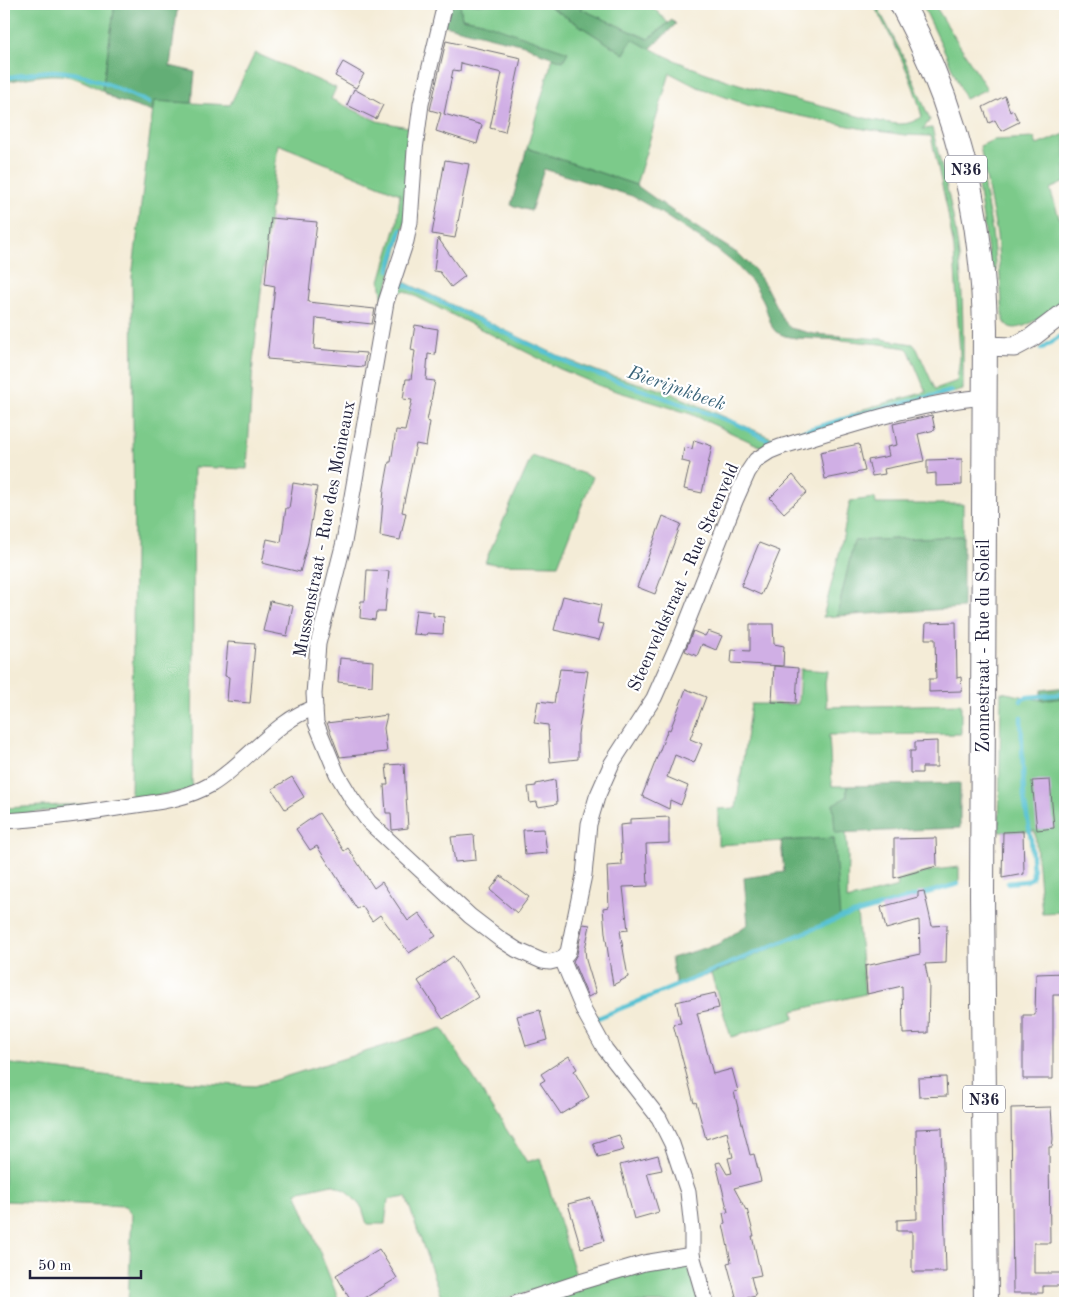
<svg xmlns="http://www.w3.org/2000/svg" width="1069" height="1307" viewBox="0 0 1069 1307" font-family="'Old Standard TT',serif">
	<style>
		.green { fill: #7bca8a; stroke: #4e7662 }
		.forest { fill: #64ae76; stroke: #436858 }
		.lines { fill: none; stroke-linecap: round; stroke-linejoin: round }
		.stream { stroke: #58c2d3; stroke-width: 4.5 }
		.building { fill: #d0afe5 }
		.minor-casing { stroke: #6c6972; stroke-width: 17 }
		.tertiary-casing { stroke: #6c6972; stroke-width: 21 }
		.primary-casing { stroke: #6c6972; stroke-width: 26 }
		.minor { stroke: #fff; stroke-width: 15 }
		.tertiary { stroke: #fff; stroke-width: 19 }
		.primary { stroke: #fff; stroke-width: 24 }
		.labels { text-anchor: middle; stroke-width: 4.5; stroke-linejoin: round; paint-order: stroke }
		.shield { fill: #fff; stroke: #646476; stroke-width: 1 }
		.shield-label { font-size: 16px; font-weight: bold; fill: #22223b }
		.street-label { font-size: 18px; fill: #22223b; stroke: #fff }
		.water-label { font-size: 19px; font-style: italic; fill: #386278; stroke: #fff }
	</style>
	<rect width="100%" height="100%" fill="#fff"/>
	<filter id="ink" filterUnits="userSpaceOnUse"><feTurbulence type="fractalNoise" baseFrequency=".02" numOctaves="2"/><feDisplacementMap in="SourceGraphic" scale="10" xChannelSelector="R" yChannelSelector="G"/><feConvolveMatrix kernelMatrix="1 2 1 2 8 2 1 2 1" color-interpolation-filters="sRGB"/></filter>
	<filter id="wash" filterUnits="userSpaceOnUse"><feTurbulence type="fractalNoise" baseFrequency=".0096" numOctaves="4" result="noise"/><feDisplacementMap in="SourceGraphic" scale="20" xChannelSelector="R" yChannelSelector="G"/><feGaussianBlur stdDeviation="1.12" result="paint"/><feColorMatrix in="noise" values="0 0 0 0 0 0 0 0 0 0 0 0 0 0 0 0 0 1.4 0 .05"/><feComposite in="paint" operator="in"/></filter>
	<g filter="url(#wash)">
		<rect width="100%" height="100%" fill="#f4ecd7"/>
		<g class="green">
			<path d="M4,4H115L102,91C62,67 47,75 4,82Z"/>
			<path d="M460,4H546L624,54L632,38C692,74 762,92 829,108C852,114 877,123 900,124C909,124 915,121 922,117C913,77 893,40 873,4H876L904,58L930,120L923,129L932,128C942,168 953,208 958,248C964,295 963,343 963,390L785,439V436L844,419L864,409L926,392L909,351L906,348L881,344L841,340V336L881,339L913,344L917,349L935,389L957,381L960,357L954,249L947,208L931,136L905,135L864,129L750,106L695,86L670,73L636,185L527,148L553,57L563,61L482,22L462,18Z"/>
			<path d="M585,4H652L651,5L668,23L648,39L580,9Z"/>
			<path d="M922,4H934L987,89L965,99L945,52Z"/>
			<path d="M255,53L336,88L331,99L377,121L413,128L407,216L383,301L380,281L397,223L400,194L278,144L253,362L247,469L194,467L192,782L194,790L4,817V808L83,804L131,797L134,550L132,277L154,101L230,105Z"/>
			<path d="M1065,134V182L1050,189L1065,236V298C1053,307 1010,347 1003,317L997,235L980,146L993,140L1034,138L1037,145Z"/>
			<path d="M981,171L992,231L996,271L991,272L976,172Z"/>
			<path d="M400,280L563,358L602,373L666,391L779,441L766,449L691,414L603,387L560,369L405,291L393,293Z"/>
			<path d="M532,456L593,477L558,565L494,564L485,562Z"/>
			<path d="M875,498L876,504H963V536L854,541L837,616L823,617L841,546L850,501Z"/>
			<path d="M800,669L827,671L825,683L827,707L961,704V734L829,735L832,786H847V797L835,832L846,833L848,856L847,900L898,887L897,881L935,870L959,867V883L857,913L865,994L793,1011L794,1019L731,1037L711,974L810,931L834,838L718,845V809L736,808L751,704H798Z"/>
			<path d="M1001,692L1041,700L1065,698V912L1042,913L1035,831L999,832Z"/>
			<path d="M442,1028L527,1162L540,1158L577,1279L488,1303H443L406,1197L388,1200L385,1224H367L362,1208L348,1192L332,1184L296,1192L340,1303H128L132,1214L125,1206L4,1201V1063L136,1079L255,1086Z"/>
			<path d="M682,1261L689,1269L699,1303H528L582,1284Z"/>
		</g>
		<g class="forest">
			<path d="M115,4H178L170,66L195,72L192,103L154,101L152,112L116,100L102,91Z"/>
			<path d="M450,4H460L462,18L482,22L568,52L563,61L540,53L528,46L444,25Z"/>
			<path d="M546,4H585L581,9L648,39L672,20L676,24L650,49L632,39L624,54Z"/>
			<path d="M527,148L636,185L685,220L740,255L755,270L765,285L782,318L790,328L814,334L841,336V340L796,338L785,336L776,332L772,327L763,300L754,284L735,264L716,249L653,208L632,196L544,169L531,211L511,205Z"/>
			<path d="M963,536V608L837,616L854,541Z"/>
			<path d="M1065,687V698L1041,700V690Z"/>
			<path d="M960,783V828L835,833L833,804L847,797V786Z"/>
			<path d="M834,838L840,919L711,974L676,985L671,958L719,944L748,924L744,878L784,872L781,841Z"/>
		</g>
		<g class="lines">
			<g class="stream">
				<path d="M4,78C20,76 38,71 54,71C88,72 118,89 149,103"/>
				<path d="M389,270L401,230"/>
				<path d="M403,284L577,367L735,423L770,441L861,414L952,391"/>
				<path d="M1041,349L1065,333"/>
				<path d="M1021,701L1022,699L1028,697L1065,694"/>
				<path d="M1008,883L1026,881L1032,878L1033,875L1031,839L1024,798L1021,717"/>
				<path d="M598,1018L840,918L958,884"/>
			</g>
		</g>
		<g id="blocks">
			<g class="building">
				<path d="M446,41L521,58L505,132L490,128L502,73L461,63L460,71L453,70L444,114L482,125L477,144L436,131L441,113L430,110Z"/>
				<path d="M343,62L364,74L356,88L335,76Z"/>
				<path d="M354,89L383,105L376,119L347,105Z"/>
				<path d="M1005,96L1010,112L1013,110L1019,122L1001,131L995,120L989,123L983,107Z"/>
				<path d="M445,160L469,164L455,238L432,234Z"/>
				<path d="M271,218L317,222L308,302L375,309L372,324L316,318L314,349L366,353L364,367L267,359L275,286L265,284Z"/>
				<path d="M438,238L465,276L451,287L440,272L434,271Z"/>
				<path d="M415,325L438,329L435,355L428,354L426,380L435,381L427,421L430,422L426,446L416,444L402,512L406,513L400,540L380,536L384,489L389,462H391L396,430L405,431L412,400L403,399L406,379H411L415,351L411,350Z"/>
				<path d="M932,415L935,430L918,434L924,461L884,469L885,474L872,476L868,460L889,456L887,447L897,445L893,424Z"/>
				<path d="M694,440L712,446L702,493L684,489L690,463L682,461L684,447L692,449Z"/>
				<path d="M859,444L865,471L825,479L820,452Z"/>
				<path d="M962,459V485L936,486V473L927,474V460Z"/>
				<path d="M793,475L807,492L784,513L770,498Z"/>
				<path d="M293,483L317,487L308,542L300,572L262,563L267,539L281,542L286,508H289Z"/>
				<path d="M663,516L681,524L655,594L637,587Z"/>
				<path d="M759,543L780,551L761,595L741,586Z"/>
				<path d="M367,570L389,571L385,612H376L375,620L360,618L361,601H365Z"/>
				<path d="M563,596L601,605L597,623L604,624L599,640L554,630Z"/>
				<path d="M270,601L293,606L287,636L263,631Z"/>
				<path d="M416,610L433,612V616L444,617L443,634L427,633L426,635L413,634Z"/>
				<path d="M956,622L957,678L961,677L962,691L929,692V679H936L935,639H925L926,623Z"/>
				<path d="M750,624H773L774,644L784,646L783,666L731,663L732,650L750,651Z"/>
				<path d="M693,631L705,636L708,631L722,636L716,650L702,644L697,656L685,651Z"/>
				<path d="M228,642L255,644L250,703L227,701L229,677L225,676Z"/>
				<path d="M340,658L373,661L372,686L338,682Z"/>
				<path d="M774,666L798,668L796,703L772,702Z"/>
				<path d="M560,669L588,671L578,734V759L550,762L548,725L534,723L538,701L554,703Z"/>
				<path d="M686,689L706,697L690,739L702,744L694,763L675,755L667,777L688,786L681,805L670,800L669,809L642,796L668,729L670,730Z"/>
				<path d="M387,715L384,728L387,752L340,757L327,723Z"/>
				<path d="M937,741V767H922V773H910V751H915V742Z"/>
				<path d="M404,764L408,828L392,830L391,813H386L384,785H388L386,765Z"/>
				<path d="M292,777L304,797L285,809L272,789Z"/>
				<path d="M555,780L557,804L538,807L537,802L530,803L528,787L536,786V784Z"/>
				<path d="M1050,780L1054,828L1037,830L1032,781Z"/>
				<path d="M319,813L344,851L348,848L374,888L382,882L408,921L419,913L436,936L409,953L380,915L372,921L362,906L357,909L317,846L310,850L296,829Z"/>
				<path d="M669,817V843L646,844L648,886L623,887L628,930L620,931L628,977L613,985L605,933L603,908L609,907L607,866L622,865L620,825L630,824V819Z"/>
				<path d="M544,829L547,853L525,855L523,830Z"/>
				<path d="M1023,831L1024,874L1002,878L1003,832Z"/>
				<path d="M474,835L476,860L455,862L451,837Z"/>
				<path d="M936,838L937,866L894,878V839Z"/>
				<path d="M501,876L529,897L517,913L490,890Z"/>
				<path d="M924,891L932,926L947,925L946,963L925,964L929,984L928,1033L903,1034L902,986L867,994L865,966L920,954L919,920L886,929L881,907L918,897V892Z"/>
				<path d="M583,924L590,925L585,949L586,960L596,993L588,997L573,961L577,954Z"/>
				<path d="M453,956L478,997L443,1019L418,981Z"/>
				<path d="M1065,973V995H1053V1079H1023V1015H1035L1036,974Z"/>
				<path d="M715,993L719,1008L697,1013L713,1074L732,1069L738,1091L734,1092L750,1155L754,1154L761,1181L734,1188L746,1210L747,1209L754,1236H752L761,1275L751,1277L756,1296L737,1300L727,1263L731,1262L723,1224L725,1223L723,1213L728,1212L716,1163L720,1162L727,1174L732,1173L728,1158L733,1157L727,1132L706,1139L696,1102L694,1103L673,1024L681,1023L676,1002Z"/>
				<path d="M540,1010L547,1040L526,1046L517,1016Z"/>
				<path d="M569,1056L577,1069L574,1071L589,1097L561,1114L540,1083L545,1080L541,1074Z"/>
				<path d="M946,1077L947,1096L919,1097L918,1078Z"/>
				<path d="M1051,1107L1053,1139L1052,1147H1049L1050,1243H1034V1273H1062V1286H1043V1293H1013L1011,1108Z"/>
				<path d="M942,1128L946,1272H912V1231H897V1220L917,1219L916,1129Z"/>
				<path d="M619,1135L624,1150L598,1157L593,1143Z"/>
				<path d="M658,1155L662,1170L647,1173L659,1212L634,1219L620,1165Z"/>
				<path d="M591,1198L604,1241L581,1248L568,1204Z"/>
				<path d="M379,1249L397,1278L357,1303H352L336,1275Z"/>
			</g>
		</g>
	</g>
	<g filter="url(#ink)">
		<use href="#blocks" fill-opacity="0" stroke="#6c6972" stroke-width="1"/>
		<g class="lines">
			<defs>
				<g id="minor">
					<path d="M445,4L421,104L415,150L410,222L406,241L386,302L344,542L318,644L314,694L316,723L337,774L352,799L369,822L470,916L500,939L517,950L542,961L550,962L562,959L568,952L584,875L589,824L597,797L612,763L654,698L682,635L735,501L748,472L756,460L770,451L780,447C847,427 915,403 985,397"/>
					<path d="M4,821C42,819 79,814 117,808C152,802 180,802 212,784C245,764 279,717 315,708"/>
					<path d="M562,959L584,1011L605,1049L659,1118L672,1144L688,1192L692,1229V1255L706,1303"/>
					<path d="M517,1303L580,1282L644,1263L692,1255"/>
				</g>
				<path id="tertiary" d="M985,346L1014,347L1031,338L1065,312"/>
				<path id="primary" d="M902,4C956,105 983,215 985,329L982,895L986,1303"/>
			</defs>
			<use href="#minor" class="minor-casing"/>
			<use href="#tertiary" class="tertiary-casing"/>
			<use href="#primary" class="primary-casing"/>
			<use href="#minor" class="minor"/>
			<use href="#tertiary" class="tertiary"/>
			<use href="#primary" class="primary"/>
		</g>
	</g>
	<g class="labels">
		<g class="shield">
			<rect x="945" y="155.5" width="42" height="27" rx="4"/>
			<rect x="963" y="1085.5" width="42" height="27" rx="4"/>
		</g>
		<g class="shield-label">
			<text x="966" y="175">N36</text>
			<text x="984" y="1105">N36</text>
		</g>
		<g class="street-label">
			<text transform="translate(324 529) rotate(-79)" y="6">Mussenstraat - Rue des Moineaux</text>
			<text transform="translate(683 577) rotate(-66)" y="6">Steenveldstraat - Rue Steenveld</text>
			<text transform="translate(983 646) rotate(-90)" y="6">Zonnestraat - Rue du Soleil</text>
		</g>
		<g class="water-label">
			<text transform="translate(677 387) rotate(19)" y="7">Bierijnkbeek</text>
		</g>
	</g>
	<rect width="1069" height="1307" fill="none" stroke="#fff" stroke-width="20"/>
	<path d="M30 1270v8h111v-8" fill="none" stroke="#22223b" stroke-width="2.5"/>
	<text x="38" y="1270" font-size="15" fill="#22223b" stroke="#ffffff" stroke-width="4" paint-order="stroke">50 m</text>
</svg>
